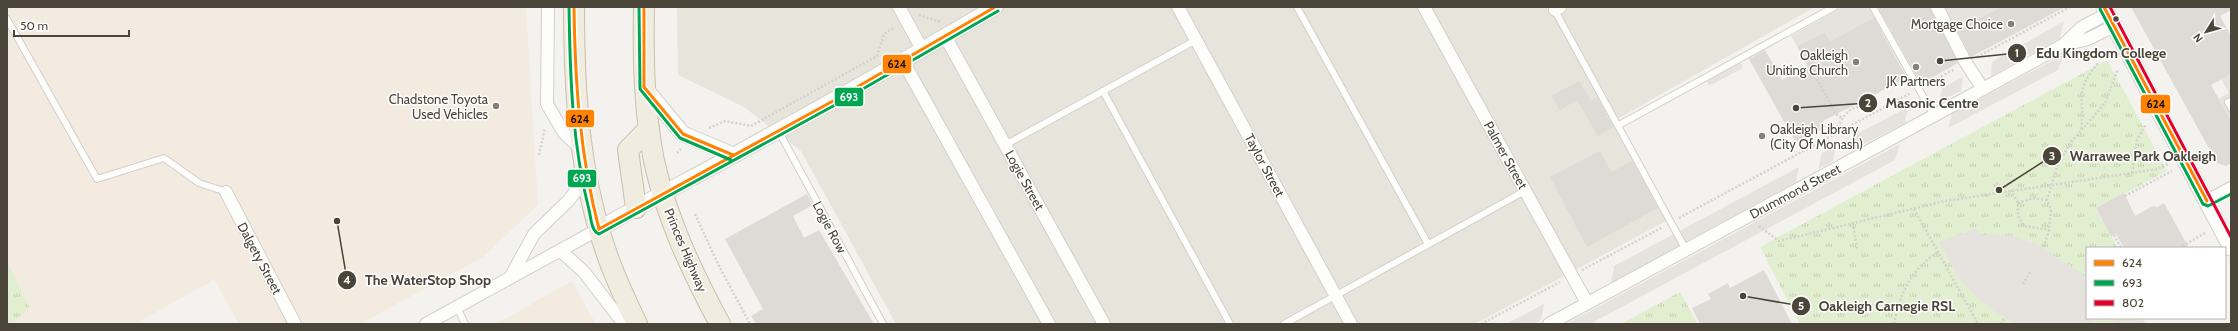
<svg xmlns="http://www.w3.org/2000/svg" width="2238" height="331" viewBox="0 0 2238 331" font-family="Cabin,sans-serif">
	<style>
		.residential { fill: #e7e4dc }
		.commercial { fill: #f3ebdf }
		.park { fill: url(#park-tufts) }
		.parking { fill: #e6e3df }
		.building { fill: #dedbd6 }
		.lines { fill: none; stroke-linecap: round; stroke-linejoin: round }
		.service-casing { stroke: #d2d0cb; stroke-width: 8 }
		.minor-casing { stroke: #d2d0cb; stroke-width: 14 }
		.tertiary-casing { stroke: #d2d0cb; stroke-width: 17 }
		.trunk-casing { stroke: #ccbfa9; stroke-width: 22 }
		.path { stroke: #d3d2cc; stroke-width: 2.5; stroke-dasharray: 2 2; stroke-linecap: butt }
		.service { stroke: #fdfdfc; stroke-width: 6 }
		.minor { stroke: #fdfdfc; stroke-width: 12 }
		.tertiary { stroke: #fdfdfc; stroke-width: 15 }
		.trunk { stroke: #f0ece0; stroke-width: 20 }
		.bus-1-casing { stroke: #fff; stroke-width: 6 }
		.bus-2-casing { stroke: #fff; stroke-width: 6 }
		.bus-3-casing { stroke: #fff; stroke-width: 6 }
		.bus-1 { stroke: #ff8200; stroke-width: 3 }
		.bus-2 { stroke: #00a651; stroke-width: 3 }
		.bus-3 { stroke: #e4002b; stroke-width: 3 }
		.bus-dot { fill: #4b4439; stroke: #fff; stroke-width: 1.5 }
		.poi-dot { fill: #868178; stroke: #fff; stroke-width: 1.5 }
		.labels { text-anchor: middle; stroke-width: 3; stroke-linejoin: round; paint-order: stroke }
		.poi-label { font-size: 13px; fill: #4b4439; stroke: #fff; text-anchor: end }
		.street-label { font-size: 13px; fill: #4b4439; stroke: #fff }
		.leader { fill: none; stroke: #4b4439; stroke-width: 1.5 }
		.callout-dot { fill: #4b4439; stroke: #fff; stroke-width: 1.5 }
		.mark-label { font-size: 12px; text-anchor: middle; font-weight: bold; fill: #fff }
		.callout-label { font-size: 14px; text-anchor: middle; font-weight: bold; fill: #4b4439; stroke: #fff; stroke-width: 3; stroke-linejoin: round; paint-order: stroke }
		.line-badge { stroke: #fff; stroke-width: 1.5 }
		.badge-label { font-size: 11px; text-anchor: middle; font-weight: bold; fill: #fff }
		.pale-badge-label { font-size: 11px; text-anchor: middle; font-weight: bold; fill: #111 }
	</style>
	<defs>
		<pattern id="park-tufts" width="24" height="20" patternUnits="userSpaceOnUse"><rect width="24" height="20" fill="#e1eecf"/><path d="M3 7l-1-3M5 7V3M7 7l1-3M15 17l-1-3M17 17v-4M19 17l1-3" fill="none" stroke="#c3cdb2"/></pattern>
	</defs>
	<rect width="100%" height="100%" fill="#f4f2ee"/>
	<path class="residential" d="M677,7H1815L1612,122L1666,221L1475,324H896L801,151L744,107L678,75Z"/>
	<g class="commercial">
		<path d="M7,7H526L538,205L483,257L360,324H239L214,280L135,324H10L30,308L7,261Z"/>
		<path d="M572,281L596,324H496Z"/>
	</g>
	<g class="park">
		<path d="M2107,60L2167,171L2096,209L2118,248H2087V318H2110L2115,324H1800L1760,247Z"/>
		<path d="M7,261L30,308L10,324H7Z"/>
		<path d="M1680,292L1698,324H1621Z"/>
	</g>
	<g class="parking">
		<path d="M1842,7H1876L1888,28L1878,34L1863,28L1861,25L1830,41L1825,32L1797,46L1791,36Z"/>
		<path d="M1941,7H2001L1954,32Z"/>
		<path d="M2064,21L2060,38L1991,76L1992,62Z"/>
		<path d="M2064,54L2058,70L1948,128L1952,114Z"/>
		<path d="M1741,63L1743,68L1709,86L1707,81Z"/>
		<path d="M2231,74V121L2219,99L2229,93L2221,79Z"/>
		<path d="M1963,77L1961,91L1938,102L1943,87Z"/>
		<path d="M1908,107L1905,123L1853,150L1857,134Z"/>
		<path d="M1900,144L1895,160L1590,324H1566Z"/>
		<path d="M1836,146L1833,161L1818,169L1822,153Z"/>
		<path d="M1799,167L1796,182L1611,283L1614,266Z"/>
		<path d="M1977,228L1981,235H2003L2018,237L2040,246L2081,273L2087,278V318L2098,319L2088,324H2016L1998,314L1978,299L1958,277L1939,242Z"/>
		<path d="M1544,304L1541,320L1534,324H1506Z"/>
		<path d="M2110,318H2142L2146,324H2115Z"/>
	</g>
	<g class="building">
		<path d="M1878,7H1930L1958,63L1921,84Z"/>
		<path d="M2001,7H2065L1971,57L1957,30Z"/>
		<path d="M2131,7H2231V10L2220,16L2231,36V74L2211,85L2231,121V163L2226,166L2217,163Z"/>
		<path d="M1874,18L1907,78L1823,121L1826,127L1796,143L1749,59L1765,50L1782,80L1808,66L1797,46L1825,32L1830,41Z"/>
		<path d="M1579,81L1591,101L1597,97L1613,127L1598,136L1577,100L1560,110L1551,96Z"/>
		<path d="M1600,151L1611,172L1632,161L1658,208L1587,247L1550,177Z"/>
		<path d="M2124,193L2135,216L2153,206L2158,207L2164,203L2189,248H2124L2116,234L2111,236L2096,208Z"/>
		<path d="M807,194L813,205L793,216L804,238L819,230L874,324H756L751,316L763,309L725,239Z"/>
		<path d="M1764,270L1792,324H1700L1692,308L1711,299L1708,294L1728,283L1730,288Z"/>
	</g>
	<g class="lines">
		<defs>
			<g id="service">
				<path d="M1297,7L1428,244"/>
				<path d="M1873,7L1934,116"/>
				<path d="M1554,9L1686,250"/>
				<path d="M7,19L97,179L164,158L199,183L226,192"/>
				<path d="M1103,91L1230,324"/>
				<path d="M2231,101L2228,102L2231,108"/>
				<path d="M1619,125L1834,7"/>
				<path d="M778,130L883,324"/>
				<path d="M1005,145L1196,40"/>
				<path d="M457,307L465,324"/>
				<path d="M1284,324L1525,191"/>
			</g>
			<g id="minor">
				<path d="M548,7L547,104L564,133L581,149"/>
				<path d="M899,7L922,49"/>
				<path d="M1178,7L1351,324"/>
				<path d="M1424,7L1587,303"/>
				<path d="M1937,7L1966,63L1983,89"/>
				<path d="M1555,10L1560,7"/>
				<path d="M945,36L1104,324"/>
				<path d="M2064,45L2088,39L2114,26"/>
				<path d="M903,61L1049,324"/>
				<path d="M226,192L295,324"/>
				<path d="M2207,201L2231,188"/>
				<path d="M561,251L584,272L624,324"/>
				<path d="M510,278L534,234L568,201L586,178"/>
				<path d="M426,324L599,229"/>
				<path d="M1549,324L1983,89L2063,45L2082,27L2107,14"/>
			</g>
			<g id="tertiary">
				<path d="M2104,7L2231,248"/>
				<path d="M644,87L683,134L733,155"/>
				<path d="M599,229C643,203 689,180 734,155C822,107 909,58 995,7"/>
			</g>
			<g id="trunk">
				<path d="M574,7C574,93 579,178 609,260C617,282 627,303 637,324"/>
				<path d="M644,7C643,59 644,110 654,161C667,219 692,272 720,324"/>
				<path d="M636,208L628,150L649,128"/>
			</g>
		</defs>
		<use href="#service" class="service-casing"/>
		<use href="#minor" class="minor-casing"/>
		<use href="#tertiary" class="tertiary-casing"/>
		<use href="#trunk" class="trunk-casing"/>
		<g class="path">
			<path d="M919,15L941,22"/>
			<path d="M1977,57L2070,7"/>
			<path d="M1817,79L1836,114L1842,118"/>
			<path d="M1927,84L1955,69"/>
			<path d="M709,128L725,121L751,126L877,56L884,34L895,27"/>
			<path d="M2081,129C2086,95 2072,95 2098,63"/>
			<path d="M1834,134C1843,116 1852,97 1874,113"/>
			<path d="M677,153L681,149"/>
			<path d="M539,155L545,128"/>
			<path d="M2132,173L2137,140L2146,124"/>
			<path d="M2011,190L2018,203V215L2024,226L2049,230"/>
			<path d="M2125,196L2172,171"/>
			<path d="M2018,203L2033,198L2047,200"/>
			<path d="M1914,209L1978,324"/>
			<path d="M695,214L718,264L750,324"/>
			<path d="M1679,218L1911,93"/>
			<path d="M1853,223L1857,250"/>
			<path d="M1759,226L1779,241L1945,201L2132,173L2157,169L2168,164"/>
			<path d="M2114,235L2121,248"/>
			<path d="M2044,247L2049,230L2051,210L2047,200L2058,164L2071,142L2105,103L2118,69"/>
			<path d="M2179,248L2205,233"/>
			<path d="M1582,270L1663,227"/>
			<path d="M2023,284L2031,271"/>
			<path d="M1481,324L1560,282"/>
			<path d="M1894,324C1900,294 1911,269 1938,252"/>
			<path d="M2001,324L2005,317"/>
		</g>
		<use href="#service" class="service"/>
		<use href="#minor" class="minor"/>
		<use href="#tertiary" class="tertiary"/>
		<use href="#trunk" class="trunk"/>
		<defs>
			<g id="bus-1">
				<path d="M574,7C575,82 580,156 599,229"/>
				<path d="M644,7V87"/>
				<path d="M2104,7L2207,201"/>
				<path d="M644,87L683,134L733,155"/>
				<path d="M599,229L833,101L995,7"/>
			</g>
			<g id="bus-2">
				<path d="M569,7C570,75 572,144 589,210C591,217 591,231 599,234L835,105L998,11"/>
				<path d="M639,7L640,89L680,138L731,160"/>
				<path d="M2100,9L2203,204L2208,206L2231,194"/>
			</g>
			<path id="bus-3" d="M2110,7L2231,237"/>
		</defs>
		<use href="#bus-1" class="bus-1-casing"/>
		<use href="#bus-2" class="bus-2-casing"/>
		<use href="#bus-3" class="bus-3-casing"/>
		<use href="#bus-1" class="bus-1"/>
		<use href="#bus-2" class="bus-2"/>
		<use href="#bus-3" class="bus-3"/>
	</g>
	<circle class="bus-dot" cx="2116" cy="19" r="3.5"/>
	<g class="poi-dot">
		<circle cx="2011" cy="24" r="4"/>
		<circle cx="1856" cy="62" r="4"/>
		<circle cx="1916" cy="67" r="4"/>
		<circle cx="496" cy="106" r="4"/>
		<circle cx="1762" cy="136" r="4"/>
	</g>
	<g class="labels">
		<g class="poi-label">
			<text x="2003" y="29">Mortgage Choice</text>
			<text x="1848" y="60">Oakleigh<tspan x="1848" dy="15">Uniting Church</tspan></text>
			<text x="1916" y="86" text-anchor="middle">JK Partners</text>
			<text x="488" y="104">Chadstone Toyota<tspan x="488" dy="15">Used Vehicles</tspan></text>
			<text x="1770" y="134" text-anchor="start">Oakleigh Library<tspan x="1770" dy="15">(City Of Monash)</tspan></text>
		</g>
		<g class="street-label">
			<text transform="translate(1506 155) rotate(61)" y="5">Palmer Street</text>
			<text transform="translate(1265 165) rotate(62)" y="5">Taylor Street</text>
			<text transform="translate(1025 180) rotate(61)" y="5">Logie Street</text>
			<text transform="translate(1795 191) rotate(-28)" y="5">Drummond Street</text>
			<text transform="translate(830 227) rotate(62)" y="5">Logie Row</text>
			<text transform="translate(686 250) rotate(67)" y="5">Princes Highway</text>
			<text transform="translate(260 258) rotate(62)" y="5">Dalgety Street</text>
		</g>
	</g>
	<path class="leader" d="M1940 61L2017 53M1796 108L1868 103M1999 190L2052 156M337 221L347 280M1743 296L1801 306"/>
	<g class="callout-dot">
		<circle cx="1940" cy="61" r="4"/>
		<circle cx="1796" cy="108" r="4"/>
		<circle cx="1999" cy="190" r="4"/>
		<circle cx="337" cy="221" r="4"/>
		<circle cx="1743" cy="296" r="4"/>
		<circle cx="2017" cy="53" r="10"/>
		<circle cx="1868" cy="103" r="10"/>
		<circle cx="2052" cy="156" r="10"/>
		<circle cx="347" cy="280" r="10"/>
		<circle cx="1801" cy="306" r="10"/>
	</g>
	<g class="mark-label">
		<text x="2017" y="57">1</text>
		<text x="1868" y="107">2</text>
		<text x="2052" y="160">3</text>
		<text x="347" y="284">4</text>
		<text x="1801" y="310">5</text>
	</g>
	<g class="callout-label">
		<text x="2101" y="58">Edu Kingdom College</text>
		<text x="1932" y="108">Masonic Centre</text>
		<text x="2143" y="161">Warrawee Park Oakleigh</text>
		<text x="428" y="285">The WaterStop Shop</text>
		<text x="1887" y="311">Oakleigh Carnegie RSL</text>
	</g>
	<g class="line-badge">
		<rect x="882" y="54" width="30" height="20" rx="4" fill="#ff8200"/>
		<rect x="834" y="87" width="30" height="20" rx="4" fill="#00a651"/>
		<rect x="2140" y="94" width="31" height="20" rx="4" fill="#ff8200"/>
		<rect x="565" y="109" width="30" height="19" rx="4" fill="#ff8200"/>
		<rect x="567" y="169" width="30" height="19" rx="4" fill="#00a651"/>
	</g>
	<g class="badge-label">
		<text x="849" y="101">693</text>
		<text x="582" y="182">693</text>
	</g>
	<g class="pale-badge-label">
		<text x="897" y="68">624</text>
		<text x="2156" y="108">624</text>
		<text x="580" y="123">624</text>
	</g>
	<rect width="2238" height="331" fill="none" stroke="#4b4439" stroke-width="16"/>
	<rect x="2086" y="247" width="140" height="72" fill="#ffffff" stroke="#b7b4b0"/>
	<rect x="2094" y="260" width="20" height="6" fill="#ff8200" stroke="#b7b4b0"/>
	<text x="2122" y="267" font-size="12" fill="#4b4439">624</text>
	<rect x="2094" y="280" width="20" height="6" fill="#00a651" stroke="#b7b4b0"/>
	<text x="2122" y="287" font-size="12" fill="#4b4439">693</text>
	<rect x="2094" y="300" width="20" height="6" fill="#e4002b" stroke="#b7b4b0"/>
	<text x="2122" y="307" font-size="12" fill="#4b4439">802</text>
	<g transform="translate(2206 32) rotate(233)" stroke="#ffffff" stroke-width="3" paint-order="stroke">
	<path d="M0-3L7 15L0 10L-7 15Z" fill="#4b4439"/>
	<text y="-6" font-size="11" font-weight="bold" text-anchor="middle" fill="#4b4439">N</text>
	</g>
	<path d="M14 30v6h115v-6" fill="none" stroke="#4b4439" stroke-width="2"/>
	<text x="20" y="30" font-size="12" fill="#4b4439" stroke="#ffffff" stroke-width="3" paint-order="stroke">50 m</text>
</svg>
